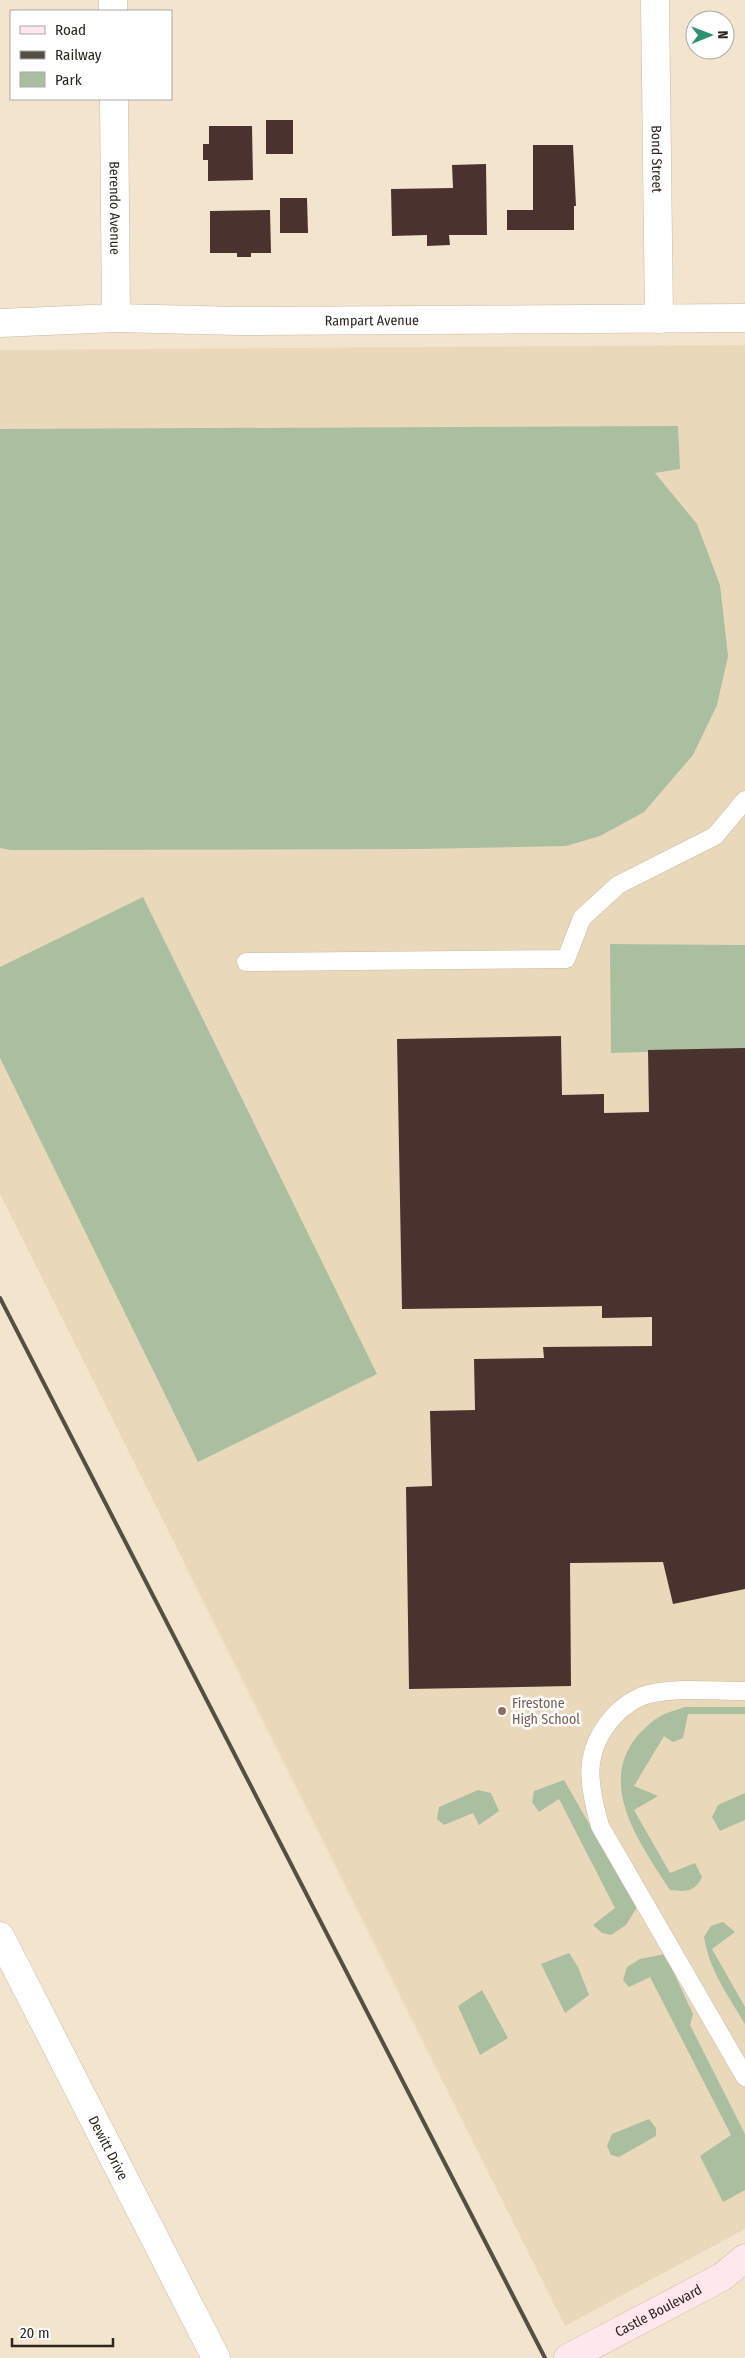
<svg xmlns="http://www.w3.org/2000/svg" width="745" height="2358" viewBox="0 0 745 2358" font-family="'Fira Sans Condensed',sans-serif">
	<style>
		.built { fill: #ead8ba }
		.green { fill: #aabfa0 }
		.building { fill: #4a322e }
		.lines { fill: none; stroke-linecap: round; stroke-linejoin: round }
		.lane-casing { stroke: #c9bba4; stroke-width: 19 }
		.street-casing { stroke: #c9bba4; stroke-width: 29 }
		.secondary-casing { stroke: #c9bba4; stroke-width: 29 }
		.lane { stroke: #fff; stroke-width: 18 }
		.street { stroke: #fff; stroke-width: 28 }
		.secondary { stroke: #fee7ed; stroke-width: 28 }
		.rail { stroke: #554e42; stroke-width: 4 }
		.education-dot { fill: #8d6e63; stroke: #fff; stroke-width: 2 }
		.labels { text-anchor: middle; stroke-width: 5; stroke-linejoin: round; paint-order: stroke }
		.street-label { font-size: 14px; fill: #2c271e; stroke: #fff }
		.education-label { font-size: 14px; fill: #785e54; stroke: #fff; text-anchor: start }
	</style>
	<rect width="100%" height="100%" fill="#f3e5cd"/>
	<path class="built" d="M745,345V2229L565,2326L0,1194V350Z"/>
	<g class="green">
		<path d="M678,426L680,469L655,473L697,524L720,585L728,656L717,705L693,755L644,812L600,836L566,846L418,849L11,850L0,848V429Z"/>
		<path d="M143,897L377,1374L198,1462L0,1058V967Z"/>
		<path d="M610,944L745,945V1049L611,1053Z"/>
		<path d="M685,1707H745V1714H688L683,1738L673,1742L664,1736L634,1786L658,1796L634,1810L670,1873L695,1863L702,1877C695,1892 686,1892 670,1890C641,1845 595,1784 639,1734C645,1728 652,1721 659,1717C667,1712 677,1710 685,1707Z"/>
		<path d="M564,1780L637,1907L626,1925L611,1935L602,1933L593,1925L615,1908L559,1799L539,1812L532,1802L534,1791Z"/>
		<path d="M478,1790L491,1793L499,1811L479,1825L473,1813L444,1825L437,1819L439,1807Z"/>
		<path d="M745,1793V1820L720,1831L712,1817L718,1805Z"/>
		<path d="M723,1922L735,1932L712,1949L745,2007V2024C728,1996 709,1969 704,1937L711,1926Z"/>
		<path d="M569,1953L578,1967L589,1995L565,2013L541,1964Z"/>
		<path d="M665,1954L693,2014L690,2025L745,2134V2190L723,2202L700,2156L731,2135L650,1977L629,1987L623,1980L627,1967L640,1959Z"/>
		<path d="M482,1990L508,2038L480,2055L458,2006Z"/>
		<path d="M649,2119L656,2128V2136L619,2157L611,2155L607,2146L612,2134Z"/>
	</g>
	<g class="building">
		<rect x="266" y="120" width="27" height="34"/>
		<path d="M209,126H252L253,180L208,181V160H203V144H209Z"/>
		<path d="M533,145H573L576,206H574V230H507V210H533Z"/>
		<path d="M486,164L487,235H449L450,245L427,246V235L392,236L391,189L453,188L452,165Z"/>
		<path d="M280,198H307L308,233H280Z"/>
		<path d="M270,210L271,253H251V257H237V253H210V211Z"/>
		<path d="M561,1036L562,1095L604,1094V1113L649,1112L648,1050L745,1048V1589L673,1604L663,1562L570,1563L571,1686L409,1689L406,1487L432,1486L430,1411L475,1410L474,1359L544,1358L543,1347L652,1346V1317L602,1318V1306L402,1309L397,1039Z"/>
	</g>
	<g class="lines">
		<defs>
			<g id="lane">
				<path d="M246,962L566,959L582,918L618,885L715,836L745,800"/>
				<path d="M745,1691C714,1691 680,1687 649,1694C637,1697 623,1706 614,1716C582,1751 588,1784 600,1826L745,2077"/>
			</g>
			<g id="street">
				<path d="M113,0V11"/>
				<path id="s1" d="M655,0L659,319"/>
				<path id="s2" d="M114,99L116,318"/>
				<path id="s3" d="M0,323L116,318L238,321L745,318"/>
				<path id="s4" d="M0,1936L216,2358"/>
			</g>
			<g id="secondary">
				<path id="s5" d="M568,2358L722,2277L745,2258"/>
			</g>
		</defs>
		<use href="#lane" class="lane-casing"/>
		<use href="#street" class="street-casing"/>
		<use href="#secondary" class="secondary-casing"/>
		<use href="#lane" class="lane"/>
		<use href="#street" class="street"/>
		<use href="#secondary" class="secondary"/>
		<path class="rail" d="M0,1298L545,2358"/>
	</g>
	<circle class="education-dot" cx="502" cy="1711" r="5"/>
	<g class="labels">
		<g class="street-label">
			<text dy="5" stroke="none"><textPath href="#s1" startOffset="159">Bond Street</textPath></text>
			<text dy="5" stroke="none"><textPath href="#s2" startOffset="109">Berendo Avenue</textPath></text>
			<text dy="5" stroke="none"><textPath href="#s3" startOffset="372">Rampart Avenue</textPath></text>
			<text dy="5" stroke="none"><textPath href="#s4" startOffset="238">Dewitt Drive</textPath></text>
			<text dy="5" stroke="none"><textPath href="#s5" startOffset="102">Castle Boulevard</textPath></text>
		</g>
		<g class="education-label">
			<text x="512" y="1708">Firestone<tspan x="512" dy="16">High School</tspan></text>
		</g>
	</g>
	<rect x="10" y="10" width="162" height="90" fill="#ffffff" stroke="#aba9a5"/>
	<rect x="20" y="26" width="25" height="8" fill="#fee7ed" stroke="#aba9a5"/>
	<text x="55" y="35" font-size="15" fill="#2c271e">Road</text>
	<rect x="20" y="51" width="25" height="8" fill="#554e42" stroke="#aba9a5"/>
	<text x="55" y="60" font-size="15" fill="#2c271e">Railway</text>
	<rect x="20" y="72" width="25" height="15" fill="#aabfa0" stroke="#aba9a5"/>
	<text x="55" y="85" font-size="15" fill="#2c271e">Park</text>
	<g transform="translate(710 35) rotate(89)"><circle r="24" fill="#ffffff" stroke="#aba9a5"/>
	<path d="M0-4L9 19L0 12L-9 19Z" fill="#2d926e"/>
	<text y="-8" font-size="14" font-weight="bold" text-anchor="middle" fill="#2c271e">N</text>
	</g>
	<path d="M12 2338v8h101v-8" fill="none" stroke="#2c271e" stroke-width="2.5"/>
	<text x="20" y="2338" font-size="15" fill="#2c271e" stroke="#ffffff" stroke-width="4" paint-order="stroke">20 m</text>
</svg>
